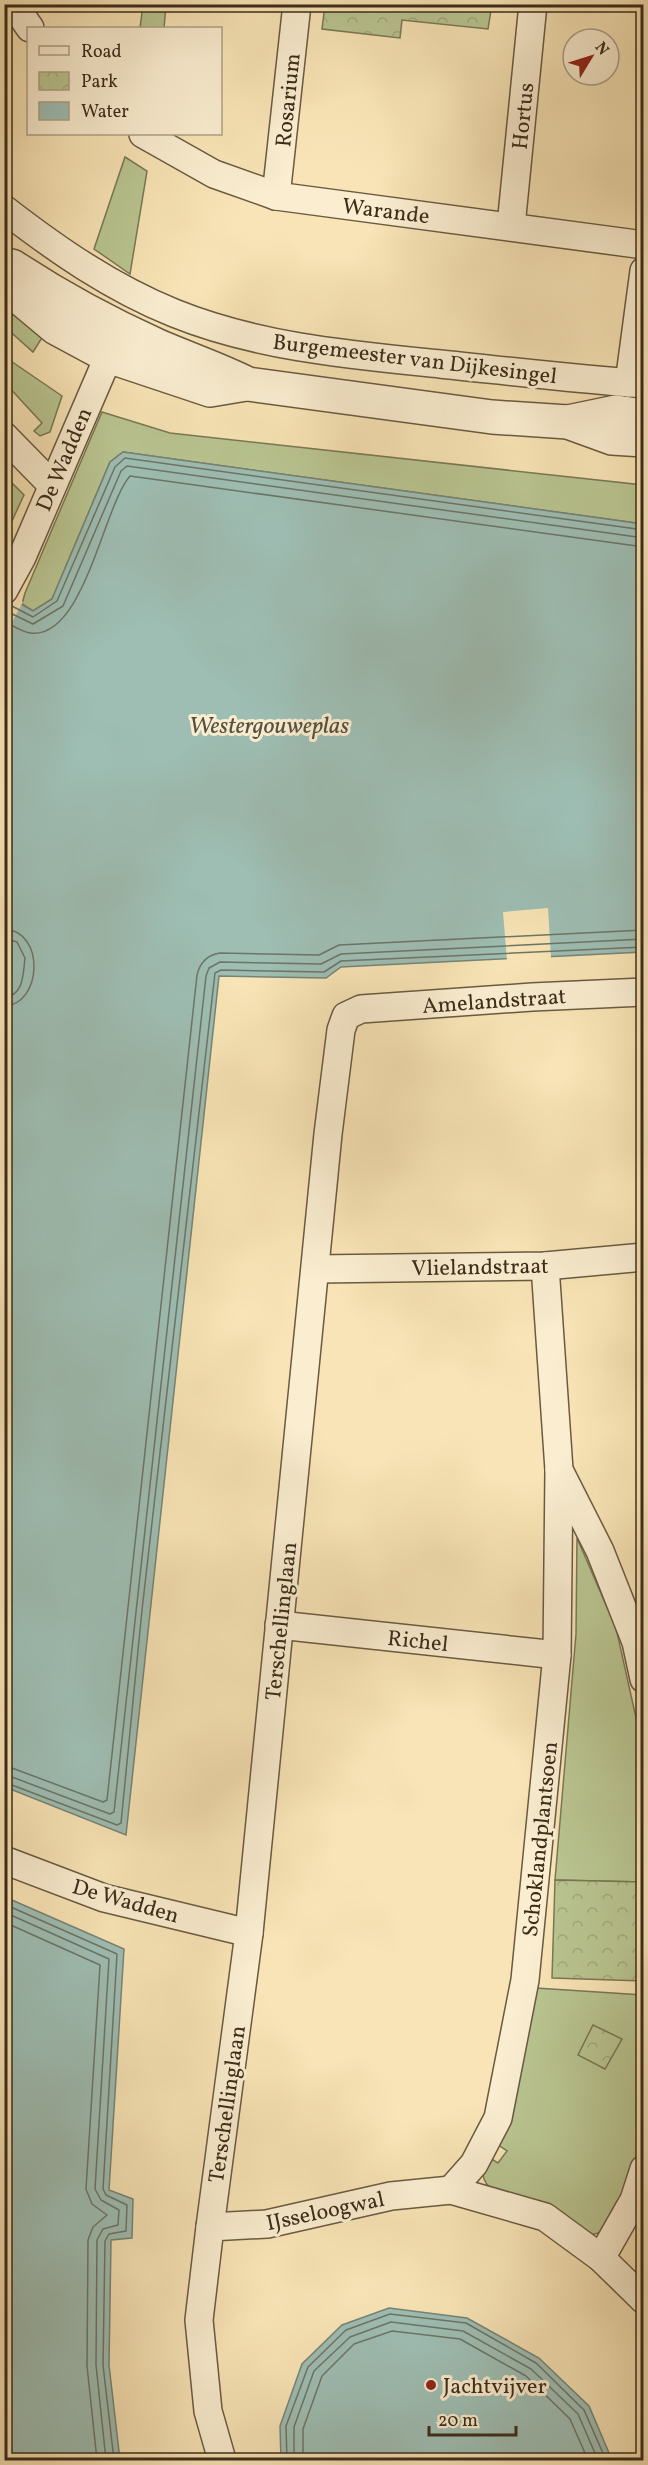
<svg xmlns="http://www.w3.org/2000/svg" width="648" height="2465" viewBox="0 0 648 2465" font-family="Vollkorn,serif">
	<style>
		.grass { fill: #b9c591; stroke: #7a7856; stroke-width: 1.5 }
		.park { fill: url(#park-crowns); stroke: #7a7856; stroke-width: 1.5 }
		.water { fill: #9ebeb4; stroke: #768476; stroke-width: 1.5 }
		.pier { fill: #f8e4b6 }
		.lines { fill: none; stroke-linecap: round; stroke-linejoin: round }
		.shore { stroke: #6c7567; stroke-width: 1.5 }
		.minor-casing { stroke: #6a5a41; stroke-width: 30 }
		.tertiary-casing { stroke: #6a5a41; stroke-width: 36 }
		.minor { stroke: #faedd0; stroke-width: 27 }
		.tertiary { stroke: #faedd0; stroke-width: 33 }
		.poi-dot { fill: #8f2418; stroke: #faedd0; stroke-width: 2 }
		.labels { text-anchor: middle; stroke-width: 6; stroke-linejoin: round; paint-order: stroke }
		.street-label { font-size: 22px; fill: #3b2c1a; stroke: #faedd0 }
		.poi-label { font-size: 22px; fill: #3b2c1a; stroke: #faedd0; text-anchor: start }
		.water-label { font-size: 24px; font-style: italic; fill: #545040; stroke: #faedd0 }
	</style>
	<defs>
		<pattern id="park-crowns" width="20" height="18" patternUnits="userSpaceOnUse" patternTransform="scale(1.5)"><rect width="20" height="18" fill="#b9c591"/><path d="M2 6a3 3 0 1 1 6 0M12 15a3 3 0 1 1 6 0" fill="none" stroke="#a0a97c"/></pattern>
	</defs>
	<rect width="100%" height="100%" fill="#f8e4b6"/>
	<filter id="stains"><feTurbulence type="fractalNoise" baseFrequency=".00333" numOctaves="4"/><feColorMatrix values="0 0 0 0 .2 0 0 0 0 .09 0 0 0 0 .02 0 0 0 .5 -.17"/></filter>
	<radialGradient id="worn" r=".72"><stop offset=".6" stop-color="#630" stop-opacity="0"/><stop offset="1" stop-color="#630" stop-opacity=".3"/></radialGradient>
	<g class="grass">
		<path d="M143,5H166L164,28H140Z"/>
		<path d="M125,157L147,171L130,274L94,249Z"/>
		<path d="M4,296L45,333L33,352L5,327Z"/>
		<path d="M5,357L62,396L50,432L40,436L34,431L42,423L5,383Z"/>
		<path d="M102,412L170,433L643,485V524L123,452L110,462L52,599L33,611L22,604L25,593Z"/>
		<path d="M5,476L24,495L5,536Z"/>
		<path d="M577,1538L616,1628L643,1749V1882L555,1880L576,1634Z"/>
		<path d="M536,1988L643,1995V2138L616,2216L602,2232L590,2235L493,2191C480,2179 482,2172 485,2155L498,2163L507,2151L494,2142Z"/>
	</g>
	<g class="park">
		<path d="M435,5L491,10L488,29L402,20L400,38L322,29L325,5Z"/>
		<path d="M555,1880L643,1882V1981L552,1978Z"/>
		<path d="M593,2025L622,2039L605,2069L578,2055Z"/>
	</g>
	<g class="water">
		<path d="M123,452L643,524V952L341,967L326,978L219,976L126,1835L5,1787L4,999L12,957L5,949V595L33,611L52,599L110,462Z"/>
		<path d="M5,1897L124,1949L109,2190L133,2199L132,2238L111,2240L109,2365L120,2460H5Z"/>
		<path d="M389,2308L467,2318L539,2358L589,2406L612,2460H281L280,2426L302,2364L342,2325Z"/>
	</g>
	<g class="pier">
		<path d="M4,592L23,602L5,635Z"/>
		<path d="M548,908L551,958L507,961L503,912Z"/>
	</g>
	<g class="lines">
		<g class="shore">
			<path d="M8,604L33,617L57,601L115,467L125,458L644,530"/>
			<path d="M4,610L33,624L63,606L121,471L127,466L644,538"/>
			<path d="M4,621C12,625 21,632 30,633C84,640 103,507 130,476L644,547"/>
			<path d="M4,929C46,931 42,1005 4,1006"/>
			<path d="M4,938L17,942L25,958C23,974 24,996 4,997"/>
			<path d="M4,1765L103,1802L107,1800L197,975C200,962 207,955 220,953L319,955L339,945L644,930"/>
			<path d="M4,1774L110,1814L114,1812L206,976L209,968L220,962L321,964L341,954L644,939"/>
			<path d="M4,1782L117,1825L121,1823L142,1610L215,973L221,970L324,972L341,961L644,947"/>
			<path d="M4,1904L117,1954L103,2189L106,2195L127,2205L126,2231L109,2234L105,2241L103,2365L114,2460"/>
			<path d="M4,1912L109,1959L95,2189L101,2200L119,2210L118,2225L103,2229L97,2240L96,2365L106,2460"/>
			<path d="M4,1922L100,1965L86,2189L92,2204L107,2215L93,2227L88,2240L87,2366L97,2460"/>
			<path d="M287,2460L286,2426L308,2367L346,2330L390,2314L466,2323L536,2363L584,2410L606,2460"/>
			<path d="M294,2460V2427L314,2371L350,2337L391,2322L463,2331L531,2369L578,2414L598,2460"/>
			<path d="M303,2460V2429L322,2376L354,2344L392,2331L460,2339L526,2376L570,2419L588,2460"/>
		</g>
		<defs>
			<g id="minor">
				<path d="M13,4L30,28"/>
				<path d="M143,134L214,174L276,196L644,245"/>
				<path d="M276,196L297,4"/>
				<path d="M4,209C57,250 112,288 174,313C258,347 351,355 440,364C508,371 576,379 644,384"/>
				<path d="M511,226L533,4"/>
				<path d="M629,383L644,271"/>
				<path d="M4,436L52,485"/>
				<path d="M4,590L22,557L116,339"/>
				<path d="M545,1266L559,1470L600,1551L636,1642L644,1679"/>
				<path d="M316,1269L545,1266L644,1257"/>
				<path d="M279,1625L557,1655"/>
				<path d="M4,1860L104,1898L249,1933"/>
				<path d="M451,2190L474,2164L498,2118L525,1980L557,1655L559,1470"/>
				<path d="M210,2227L249,1933L328,1134L341,1030L346,1016L361,1009L532,997L644,992"/>
				<path d="M601,2258L634,2200L644,2169"/>
				<path d="M222,2460L208,2411L199,2320L210,2227L267,2224L391,2196L451,2190L545,2217L601,2258L644,2300"/>
			</g>
			<g id="tertiary">
				<path d="M4,265L12,266C59,297 107,323 158,346C188,359 218,369 248,384L492,417L568,422L612,438L644,440"/>
				<path d="M4,282L13,292L56,328L108,356L210,390L246,384"/>
				<path d="M568,422L616,412L644,416"/>
			</g>
		</defs>
		<use href="#minor" class="minor-casing"/>
		<use href="#tertiary" class="tertiary-casing"/>
		<use href="#minor" class="minor"/>
		<use href="#tertiary" class="tertiary"/>
	</g>
	<circle class="poi-dot" cx="431" cy="2385" r="6"/>
	<g class="labels">
		<g class="street-label">
			<text transform="translate(287 100) rotate(-84)" y="8">Rosarium</text>
			<text transform="translate(522 116) rotate(-84)" y="8">Hortus</text>
			<text transform="translate(386 210) rotate(7)" y="8">Warande</text>
			<text transform="translate(415 358) rotate(7)" y="8">Burgemeester van Dijkesingel</text>
			<text transform="translate(63 459) rotate(-67)" y="8">De Wadden</text>
			<text transform="translate(494 1000) rotate(-4)" y="8">Amelandstraat</text>
			<text transform="translate(480 1266) rotate(-1)" y="8">Vlielandstraat</text>
			<text transform="translate(280 1621) rotate(-84)" y="8">Terschellinglaan</text>
			<text transform="translate(418 1640) rotate(6)" y="8">Richel</text>
			<text transform="translate(539 1839) rotate(-84)" y="8">Schoklandplantsoen</text>
			<text transform="translate(126 1900) rotate(16)" y="8">De Wadden</text>
			<text transform="translate(226 2104) rotate(-82)" y="8">Terschellinglaan</text>
			<text transform="translate(325 2210) rotate(-12)" y="8">IJsseloogwal</text>
		</g>
		<g class="poi-label">
			<text x="443" y="2393">Jachtvijver</text>
		</g>
		<g class="water-label">
			<text x="269" y="733">Westergouweplas</text>
		</g>
	</g>
	<rect width="648" height="2465" fill="none" stroke="#f8e4b6" stroke-width="24"/>
	<rect x="6" y="6" width="636" height="2453" fill="none" stroke="#3b2c1a" stroke-width="3"/>
	<rect x="12" y="12" width="624" height="2441" fill="none" stroke="#3b2c1a" stroke-width="1.5"/>
	<rect x="27" y="27" width="195" height="108" fill="#faedd0" stroke="#aea087" stroke-width="1.5"/>
	<rect x="39" y="46" width="30" height="9" fill="#faedd0" stroke="#aea087" stroke-width="1.5"/>
	<text x="81" y="57" font-size="18" fill="#3b2c1a">Road</text>
	<rect x="39" y="72" width="30" height="18" fill="url(#park-crowns)" stroke="#aea087" stroke-width="1.5"/>
	<text x="81" y="87" font-size="18" fill="#3b2c1a">Park</text>
	<rect x="39" y="102" width="30" height="18" fill="#9ebeb4" stroke="#aea087" stroke-width="1.5"/>
	<text x="81" y="117" font-size="18" fill="#3b2c1a">Water</text>
	<g transform="translate(591 57) rotate(52)"><circle r="28" fill="#faedd0" stroke="#aea087" stroke-width="1.5"/>
	<path d="M0-4.5L10 22L0 15L-10 22Z" fill="#8f2418"/>
	<text y="-9" font-size="16" font-weight="bold" text-anchor="middle" fill="#3b2c1a">N</text>
	</g>
	<path d="M429 2426v9h87v-9" fill="none" stroke="#3b2c1a" stroke-width="3"/>
	<text x="438" y="2426" font-size="18" fill="#3b2c1a" stroke="#faedd0" stroke-width="4.5" paint-order="stroke">20 m</text>
	<rect width="100%" height="100%" filter="url(#stains)"/>
	<rect width="100%" height="100%" fill="url(#worn)"/>
</svg>
